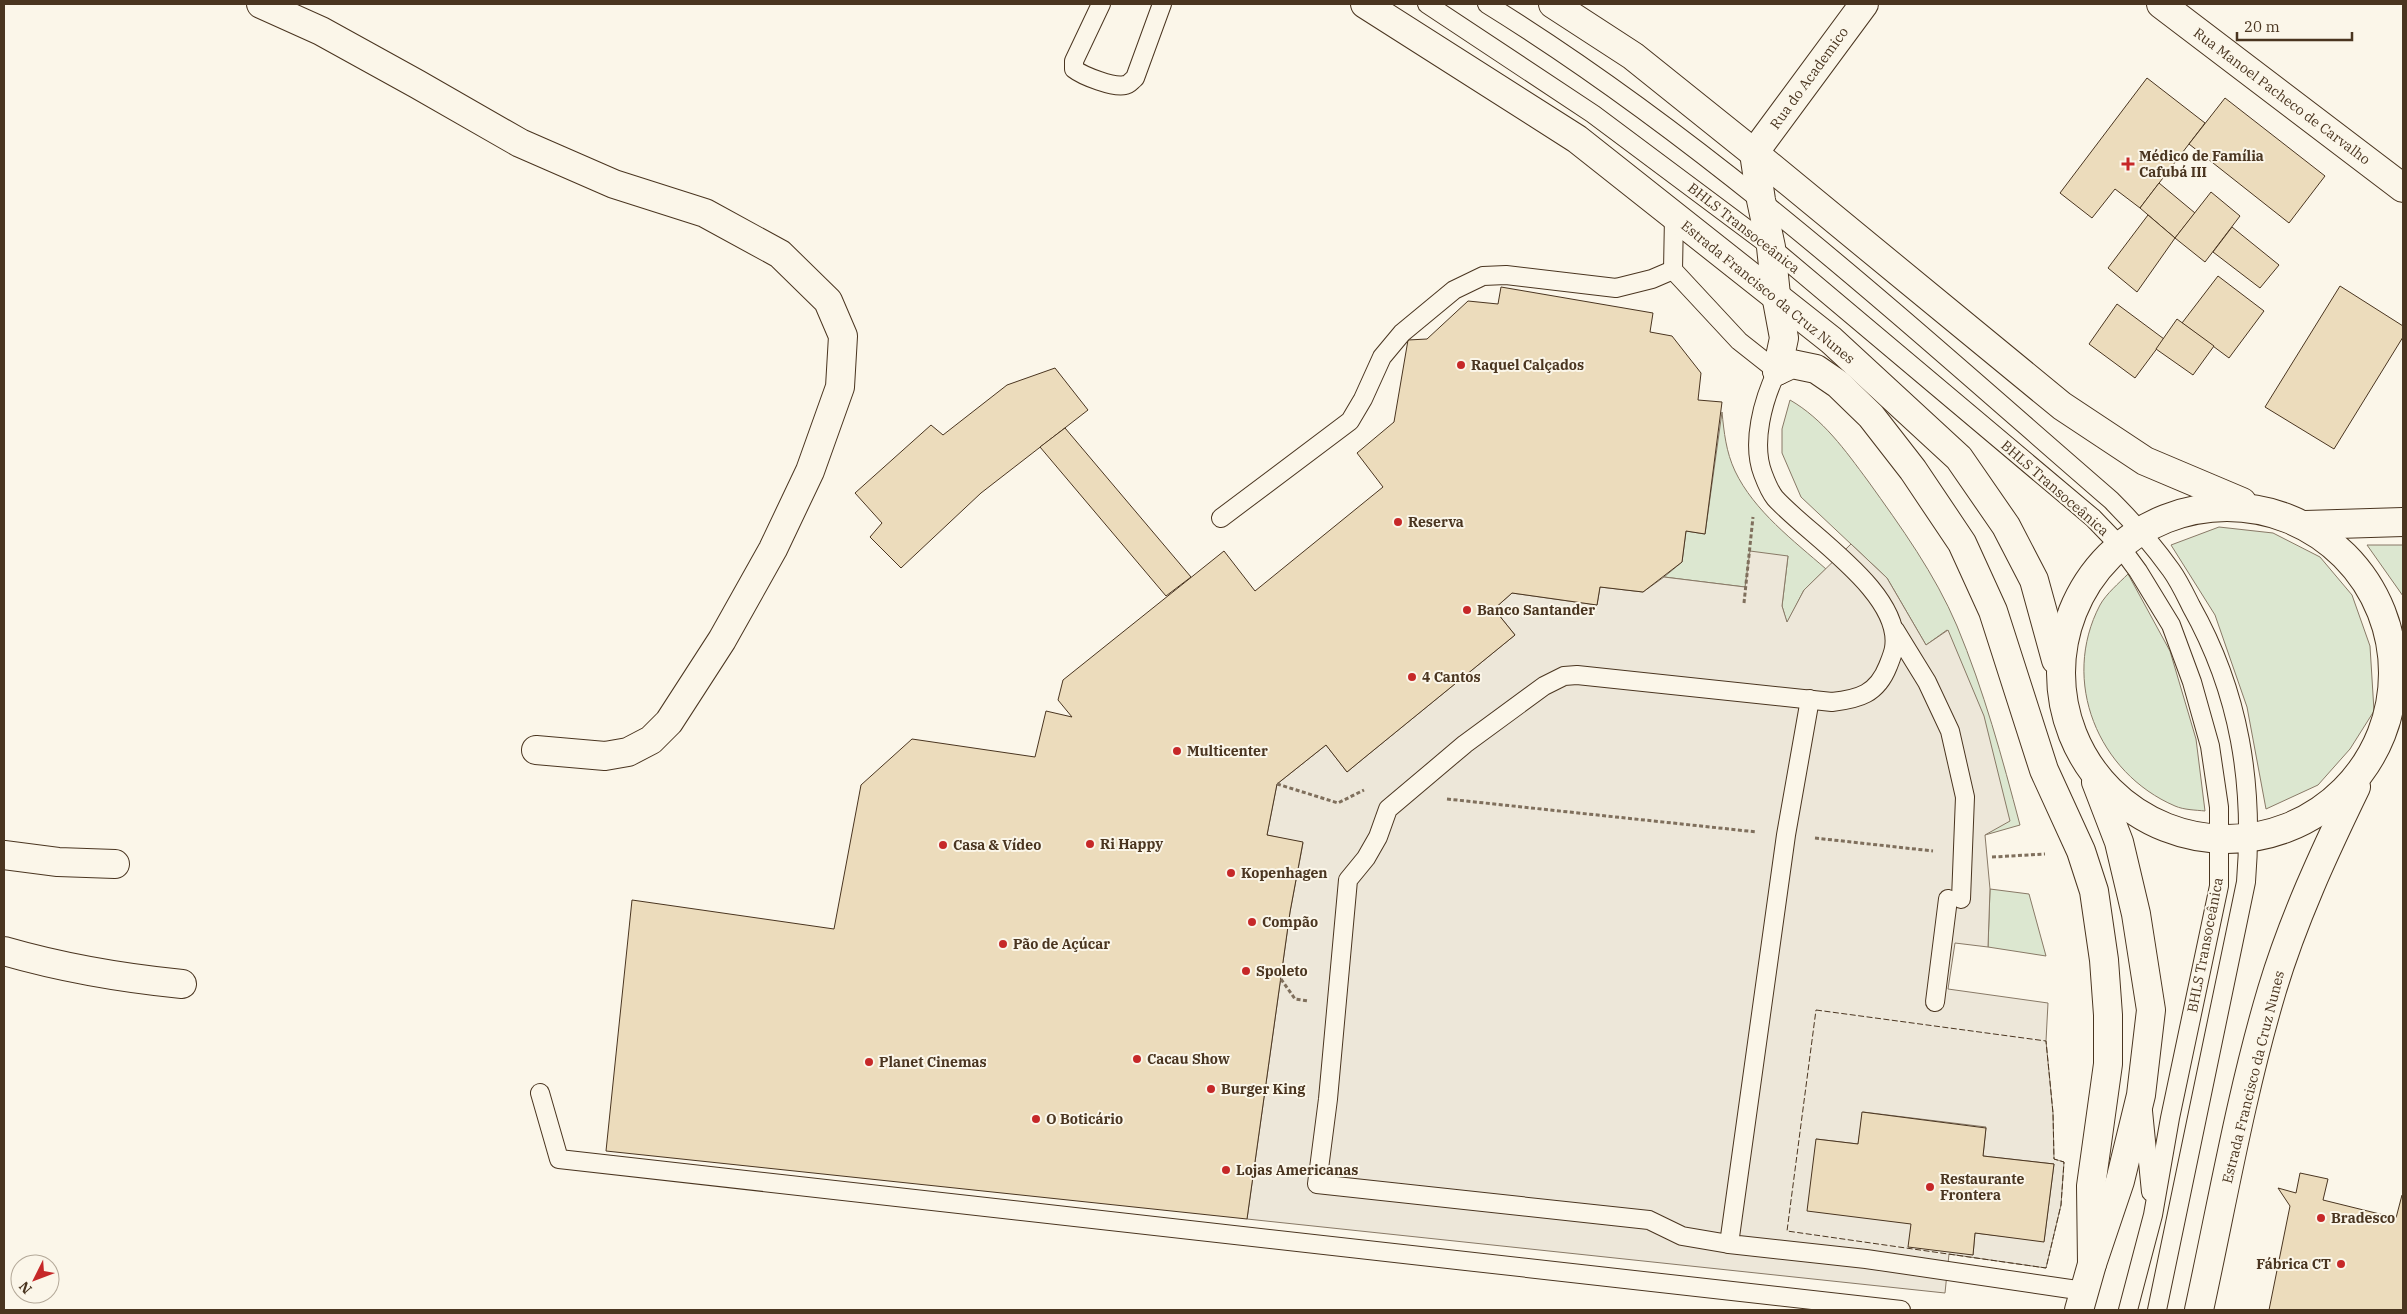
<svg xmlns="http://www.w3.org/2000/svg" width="2407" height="1314" viewBox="0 0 2407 1314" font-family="'IBM Plex Serif',serif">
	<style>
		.green { fill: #dce7d0; stroke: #887966 }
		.parking { fill: #ede7d9; stroke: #887966; fill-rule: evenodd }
		.building { fill: #ecdcbc; stroke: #4a3520 }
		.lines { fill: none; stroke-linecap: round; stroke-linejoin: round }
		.lane-casing { stroke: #4a3520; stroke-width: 20 }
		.street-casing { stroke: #4a3520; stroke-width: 30 }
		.secondary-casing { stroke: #4a3520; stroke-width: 30 }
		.path { stroke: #7f6f5c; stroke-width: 3; stroke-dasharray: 4 2.5; stroke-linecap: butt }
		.lane { stroke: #fbf6e9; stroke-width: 18 }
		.street { stroke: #fbf6e9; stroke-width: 28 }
		.secondary { stroke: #fbf6e9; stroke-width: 28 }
		.fence { stroke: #4a3520; stroke-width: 1; stroke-dasharray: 6 2.5; stroke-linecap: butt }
		.poi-dot { fill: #c62828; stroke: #fbf6e9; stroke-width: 2 }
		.labels { text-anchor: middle; stroke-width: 4; stroke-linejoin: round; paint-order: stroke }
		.street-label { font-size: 14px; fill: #4a3520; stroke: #fbf6e9 }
		.poi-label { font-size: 14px; font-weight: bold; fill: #4a3520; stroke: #fbf6e9; text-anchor: start }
	</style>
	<rect width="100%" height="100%" fill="#fbf6e9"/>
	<g class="green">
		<path d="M1790,400C1823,419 1845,450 1868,481C1901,527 1935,574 1957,626C1984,691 2002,757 2020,825L1985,835L1947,630L1926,645L1887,578L1801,497L1782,453V429Z"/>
		<path d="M1722,412C1724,432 1726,452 1735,471C1754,511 1794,541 1826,569L1804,590L1787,623L1782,606L1788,556L1745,587L1664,577L1682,562L1686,531L1705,534Z"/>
		<path d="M2219,527L2273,533L2320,557L2352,595L2370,646L2374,711L2350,749L2318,785L2266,809L2247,707L2215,615L2171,545Z"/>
		<path d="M2367,545H2403V596Z"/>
		<path d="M2128,574L2170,651L2196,739L2205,811C2196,810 2184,810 2175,806C2098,773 2060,681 2100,605C2106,594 2119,583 2128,574Z"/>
		<path d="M1990,889L2029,894L2046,956L1988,947Z"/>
	</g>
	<path class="parking" d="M1851,544L1887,578L1926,645L1948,630L1984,716L2010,821L1985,835L1990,889L1988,947L1955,943L1948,989L2048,1003L2046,1041L2053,1113L2054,1159L2064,1162L2061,1205L2046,1268L1949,1254L1945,1293L1247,1219L1290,912L1303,843L1267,835L1277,784L1326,745L1347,772L1364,758L1515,635L1494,609L1512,593L1597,605L1600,587L1643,592L1664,577L1745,587L1750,551L1788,556L1782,606L1787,622L1804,590ZM1863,1112L1986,1127L1983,1156L2054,1164L2044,1241L1975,1233L1973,1255L1911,1224L1816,1139L1858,1144Z"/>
	<g class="building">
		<path d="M2147,78L2205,123L2140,208L2115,189L2092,218L2060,193Z"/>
		<path d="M2225,98L2325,176L2289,223L2189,144Z"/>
		<path d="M2159,183L2195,213L2175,238L2140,208Z"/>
		<path d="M2211,192L2240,216L2205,262L2175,238Z"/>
		<path d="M2148,215L2175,238L2137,292L2108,268Z"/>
		<path d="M2232,227L2279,265L2260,288L2213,252Z"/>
		<path d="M2218,276L2264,311L2229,358L2182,323Z"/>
		<path d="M2340,286L2403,326V337L2334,449L2265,407Z"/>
		<path d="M1501,287L1653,313L1650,332L1672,336L1701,373L1698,400L1722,402L1705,534L1686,531L1682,562L1643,592L1600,587L1597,605L1512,593L1494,609L1515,635L1364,758L1347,772L1326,745L1277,784L1267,835L1303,842L1290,912L1247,1219L606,1151L632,900L834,929L861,785L912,739L1035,757L1046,711L1072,717L1058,700L1063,680L1224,551L1255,591L1383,487L1357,453L1394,422L1408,340L1427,339L1468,301L1498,304Z"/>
		<path d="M2117,304L2164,339L2135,378L2089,344Z"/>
		<path d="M2177,319L2214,346L2193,375L2156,349Z"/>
		<path d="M1055,368L1088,410L981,493L901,568L870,537L882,523L855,493L931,425L943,435L1007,385Z"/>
		<path d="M1065,428L1191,577L1166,596L1040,447Z"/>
		<path d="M1862,1112L1986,1128L1983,1156L2054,1164L2044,1242L1975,1233L1973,1255L1908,1247L1911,1224L1807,1211L1816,1139L1858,1144Z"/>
		<path d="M2300,1173L2328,1179L2323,1200L2396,1218L2402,1195L2403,1196V1310H2269L2290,1206L2278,1188L2296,1193Z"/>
	</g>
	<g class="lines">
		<defs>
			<g id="lane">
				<path d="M1101,4L1074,61V69C1083,76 1114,88 1125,85C1129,85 1131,81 1135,78L1162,4"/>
				<path d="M1427,4L1593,114L1771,247L2093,518L2119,545L2138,571L2171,625L2192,682L2210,746L2219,807V886L2170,1118L2153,1215L2128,1310"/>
				<path d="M1487,4C1713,144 1910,326 2111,500C2133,522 2153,545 2171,570C2179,581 2185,594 2191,606C2240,693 2254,784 2246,882L2157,1310"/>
				<path d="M1674,217L1673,270L1739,341L1777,371C1763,400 1751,443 1763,474C1766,482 1770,492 1775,498C1807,534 1903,593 1894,648C1893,654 1890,661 1888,666C1877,694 1859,699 1832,702L1577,675L1564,676L1544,686L1465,744L1388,809L1378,837L1366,858L1348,880L1328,1099L1317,1184L1649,1220L1682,1236L1729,1244"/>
				<path d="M1221,518L1350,421L1363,399L1382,357L1402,333L1454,290L1483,276L1506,275L1616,288L1652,279L1673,270"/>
				<path d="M1895,630L1927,682L1950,731L1965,797L1961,899"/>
				<path d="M1810,699L1786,835L1729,1244L1866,1259L2084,1291"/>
				<path d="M1935,1002L1948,899"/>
				<path d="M540,1093L559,1159L1901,1310"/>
				<path d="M2143,1111L2151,1192"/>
			</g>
			<g id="street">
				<path d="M261,4L321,31L417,84L520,143L614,184L705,213L780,254L828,301L843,336L840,387L810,471L773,549L722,640L669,722L651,740L628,752L605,756L536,750"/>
				<path d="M2161,4L2403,188"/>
				<path d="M4,855L58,862L115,864"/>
				<path d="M4,951C63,968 121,978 182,984"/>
			</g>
			<g id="secondary">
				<path d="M1365,4L1577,139L1831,340L1959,458L2006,526L2034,580L2056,660"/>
				<path d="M1553,4L1633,56L1754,153L2062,406L2145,461L2242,502"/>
				<path d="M1754,153L1761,200L1771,247L1776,295L1784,338L1777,371"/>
				<path d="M1754,153L1864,4"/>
				<path d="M1777,371L1792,364L1816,369L1838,384L1871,416L1913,470L1962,543L1993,611L2044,770L2081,851L2094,891L2104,960L2108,1015V1064L2091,1186L2092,1264"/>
				<circle cx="2227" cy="673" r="166"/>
				<path d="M2305,525L2403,522"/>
				<path d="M2079,1310L2092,1264L2120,1181L2141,1095L2151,1010L2136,914L2119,842L2096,782"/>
				<path d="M2199,1310C2222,1204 2241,1094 2272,990C2293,920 2324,853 2356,787"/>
			</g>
		</defs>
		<use href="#lane" class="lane-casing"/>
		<use href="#street" class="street-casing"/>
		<use href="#secondary" class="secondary-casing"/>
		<g class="path">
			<path d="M1744,603L1753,517"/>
			<path d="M1277,784L1338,803L1364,790"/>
			<path d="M1447,799L1757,832"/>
			<path d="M1815,838L1933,851"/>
			<path d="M1992,857L2045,854"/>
			<path d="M1281,979L1295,999L1308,1001"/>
		</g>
		<use href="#lane" class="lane"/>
		<use href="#street" class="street"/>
		<use href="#secondary" class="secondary"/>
		<path class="fence" d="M1816,1010L2046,1041L2053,1113L2054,1159L2064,1162L2061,1205L2046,1268L1787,1231Z"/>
	</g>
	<g class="poi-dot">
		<path d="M2125.5 156.5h5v5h5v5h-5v5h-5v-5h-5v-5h5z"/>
		<circle cx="1461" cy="365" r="5"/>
		<circle cx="1398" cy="522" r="5"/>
		<circle cx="1467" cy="610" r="5"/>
		<circle cx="1412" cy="677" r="5"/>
		<circle cx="1177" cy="751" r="5"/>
		<circle cx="1090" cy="844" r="5"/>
		<circle cx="943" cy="845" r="5"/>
		<circle cx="1231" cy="873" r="5"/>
		<circle cx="1252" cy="922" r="5"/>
		<circle cx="1003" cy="944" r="5"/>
		<circle cx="1246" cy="971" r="5"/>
		<circle cx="1137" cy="1059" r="5"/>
		<circle cx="869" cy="1062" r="5"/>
		<circle cx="1211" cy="1089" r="5"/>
		<circle cx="1036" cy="1119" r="5"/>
		<circle cx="1226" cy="1170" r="5"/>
		<circle cx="1930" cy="1187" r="5"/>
		<circle cx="2321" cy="1218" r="5"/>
		<circle cx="2341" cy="1264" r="5"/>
	</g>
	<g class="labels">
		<g class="street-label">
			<text transform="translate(1809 78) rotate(-54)" y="5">Rua do Academico</text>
			<text transform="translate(2282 96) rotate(37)" y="5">Rua Manoel Pacheco de Carvalho</text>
			<text transform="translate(1744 228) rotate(38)" y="5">BHLS Transoceânica</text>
			<text transform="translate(1768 292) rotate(39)" y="5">Estrada Francisco da Cruz Nunes</text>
			<text transform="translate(2055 488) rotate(41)" y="5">BHLS Transoceânica</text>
			<text transform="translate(2205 945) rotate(-79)" y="5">BHLS Transoceânica</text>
			<text transform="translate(2253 1077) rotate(-76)" y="5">Estrada Francisco da Cruz Nunes</text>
		</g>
		<g class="poi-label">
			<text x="2139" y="161">Médico de Família<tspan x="2139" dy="16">Cafubá III</tspan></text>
			<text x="1471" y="370">Raquel Calçados</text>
			<text x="1408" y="527">Reserva</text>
			<text x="1477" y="615">Banco Santander</text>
			<text x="1422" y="682">4 Cantos</text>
			<text x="1187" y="756">Multicenter</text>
			<text x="1100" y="849">Ri Happy</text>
			<text x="953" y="850">Casa &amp; Vídeo</text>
			<text x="1241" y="878">Kopenhagen</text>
			<text x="1262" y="927">Compão</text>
			<text x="1013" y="949">Pão de Açúcar</text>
			<text x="1256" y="976">Spoleto</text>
			<text x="1147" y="1064">Cacau Show</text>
			<text x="879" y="1067">Planet Cinemas</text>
			<text x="1221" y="1094">Burger King</text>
			<text x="1046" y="1124">O Boticário</text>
			<text x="1236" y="1175">Lojas Americanas</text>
			<text x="1940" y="1184">Restaurante<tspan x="1940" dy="16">Frontera</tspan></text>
			<text x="2331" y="1223">Bradesco</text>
			<text x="2331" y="1269" text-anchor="end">Fábrica CT</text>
		</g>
	</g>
	<rect width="2407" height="1314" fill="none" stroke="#4a3520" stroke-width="10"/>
	<g transform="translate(35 1279) rotate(228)"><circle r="24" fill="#fbf6e9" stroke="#b4a999"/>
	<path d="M0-4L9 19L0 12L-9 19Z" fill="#c62828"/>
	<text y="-8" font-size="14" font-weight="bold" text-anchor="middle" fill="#4a3520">N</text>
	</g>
	<path d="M2237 32v8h115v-8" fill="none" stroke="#4a3520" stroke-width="2.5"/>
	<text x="2244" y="32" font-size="15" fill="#4a3520" stroke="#fbf6e9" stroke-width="4" paint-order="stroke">20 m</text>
</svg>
